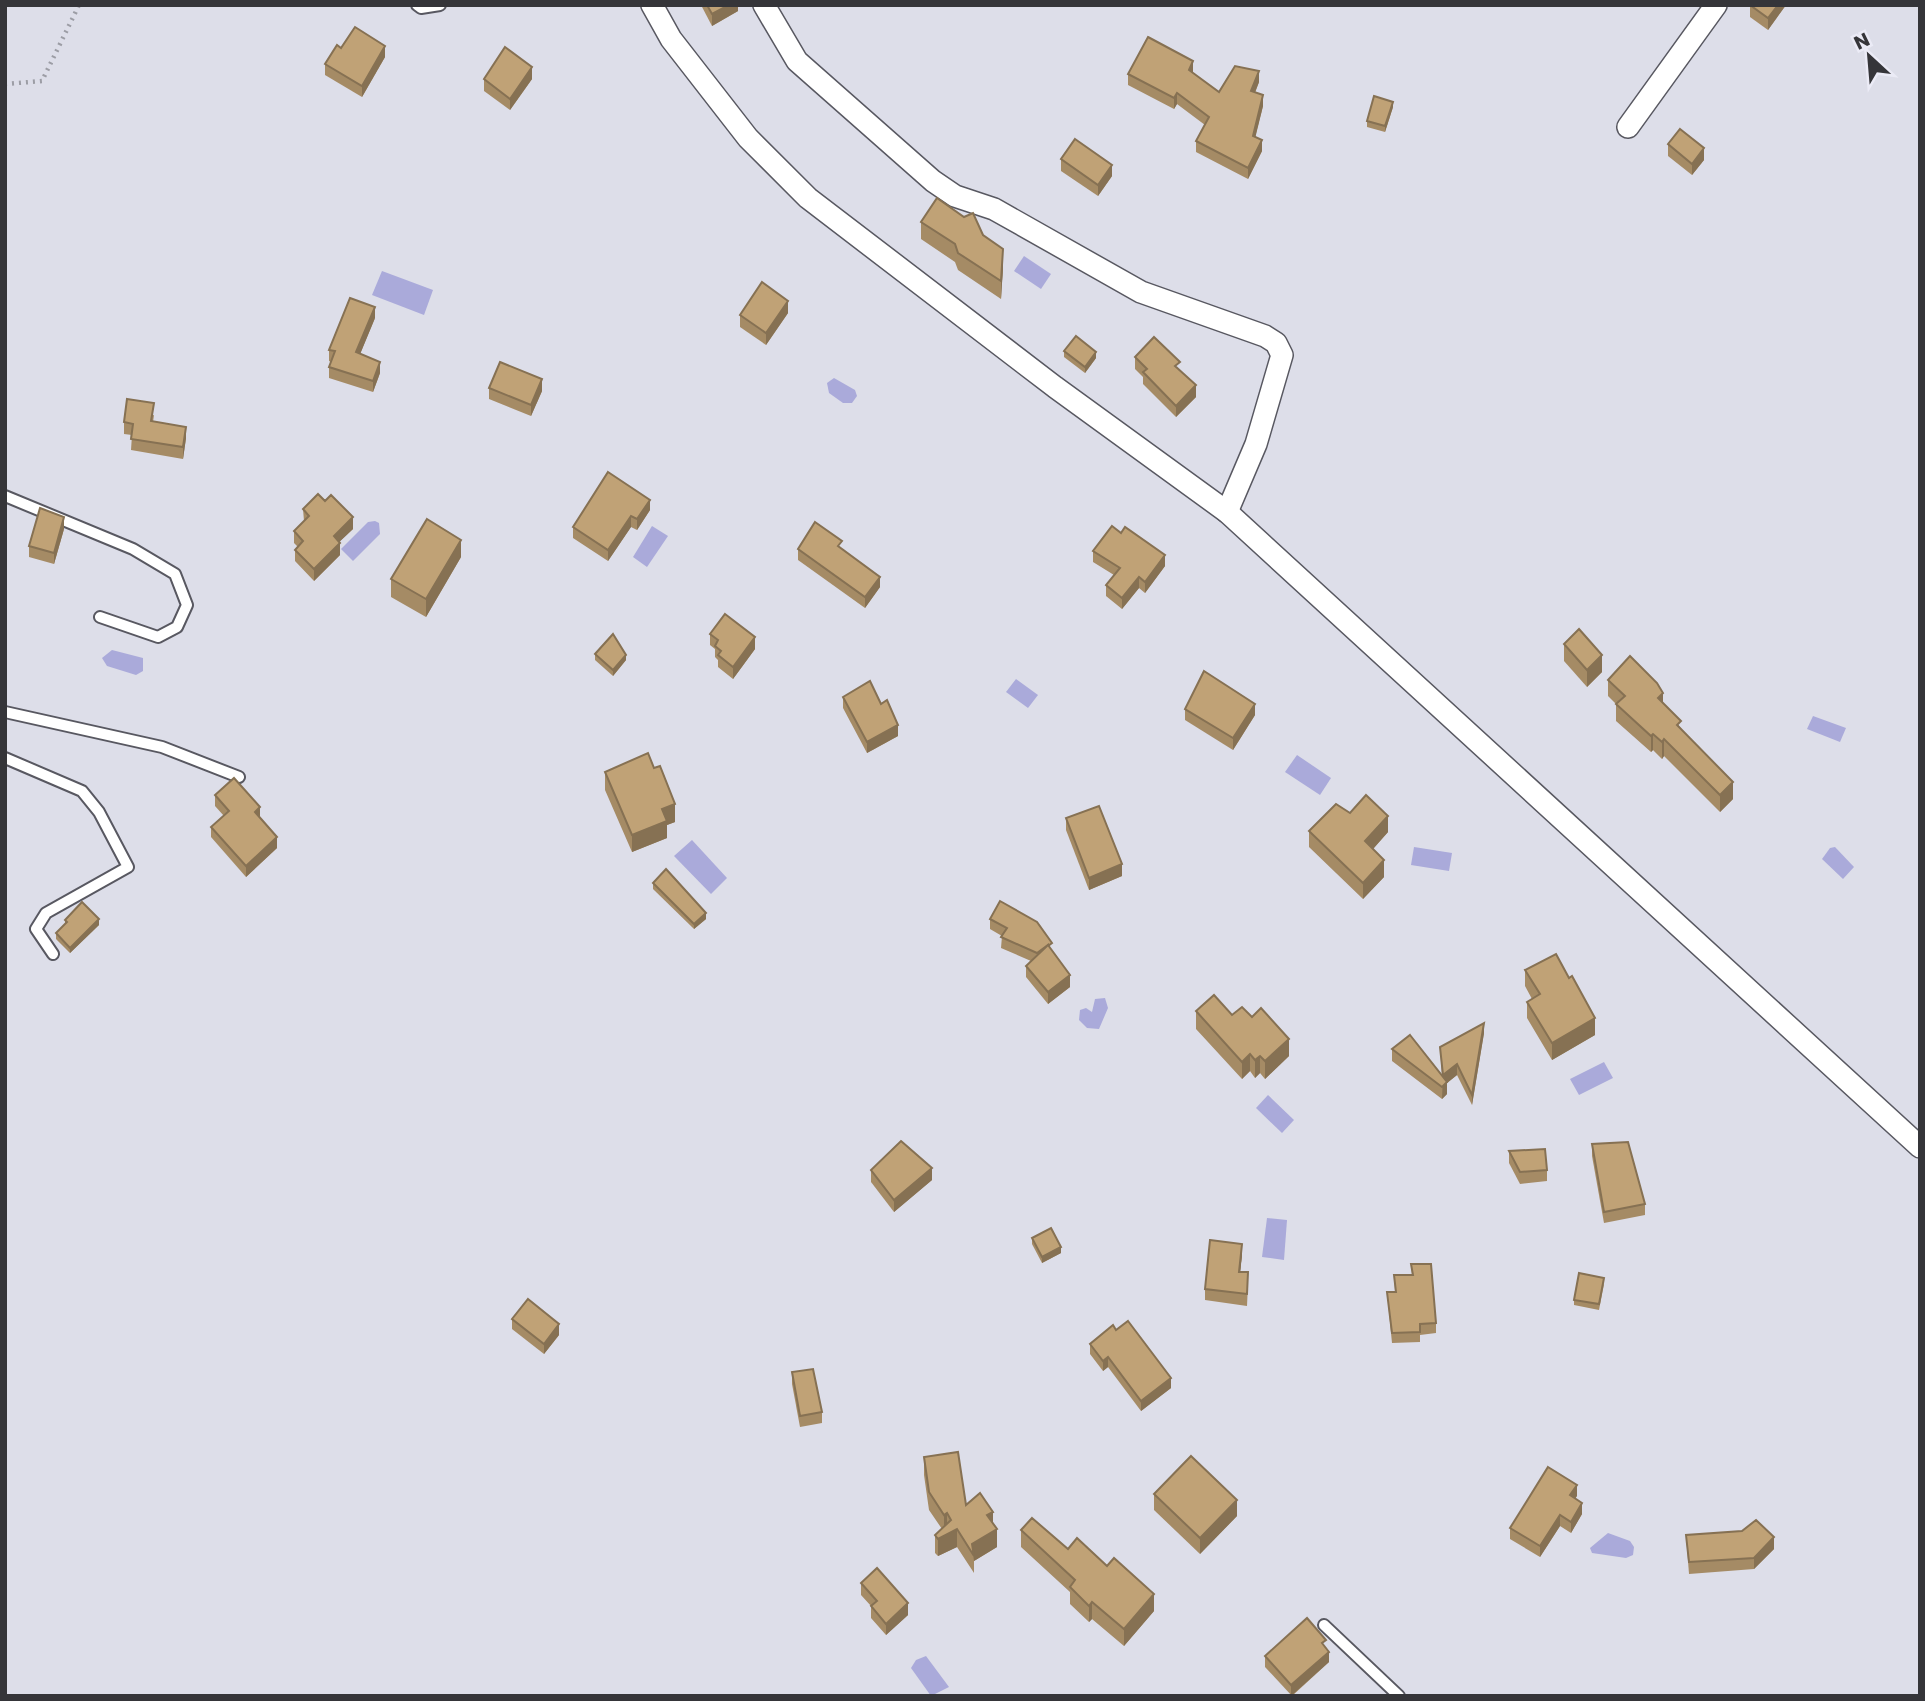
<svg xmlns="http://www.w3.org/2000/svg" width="1925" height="1701" viewBox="0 0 1925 1701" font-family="Poppins,sans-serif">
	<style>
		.water { fill: #aaaada }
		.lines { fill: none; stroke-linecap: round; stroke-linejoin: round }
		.service-casing { stroke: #585861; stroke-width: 14 }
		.minor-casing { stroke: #585861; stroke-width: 24 }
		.path { stroke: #9c9da5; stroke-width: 4.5; stroke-dasharray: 2 5; stroke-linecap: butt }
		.service { stroke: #fff; stroke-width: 10 }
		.minor { stroke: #fff; stroke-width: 21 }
		.wall { fill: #a58b65 }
		.shaded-wall { fill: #867153 }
		.building { fill: #c0a276; stroke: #867153; stroke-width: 2 }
	</style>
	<rect width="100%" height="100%" fill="#dddee9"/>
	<g class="water">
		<path d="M1024,256L1051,274L1041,289L1014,271Z"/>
		<path d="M382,271L433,290L424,315L372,295Z"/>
		<path d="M834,378L855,390L857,396L852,403H843L829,393L827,383Z"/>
		<path d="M375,521L379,523L380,534L353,561L341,549L368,522Z"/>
		<path d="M652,526L668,536L647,567L633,557Z"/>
		<path d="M112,650L143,658V671L136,675L107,666L102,658Z"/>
		<path d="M1016,679L1038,695L1028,708L1006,692Z"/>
		<path d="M1813,716L1846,728L1840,742L1807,729Z"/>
		<path d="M1297,755L1331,778L1320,795L1285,772Z"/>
		<path d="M692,840L727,878L711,894L674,856Z"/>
		<path d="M1414,847L1452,853L1449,871L1411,865Z"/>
		<path d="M1835,847L1854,867L1843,879L1822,859L1830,848Z"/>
		<path d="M1105,998L1108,1008L1099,1029L1087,1028L1079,1020L1080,1010L1086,1008L1092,1012L1095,999Z"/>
		<path d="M1604,1062L1613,1078L1579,1095L1570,1079Z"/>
		<path d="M1268,1095L1294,1120L1282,1133L1256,1108Z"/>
		<path d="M1267,1218L1287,1220L1284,1260L1262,1257Z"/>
		<path d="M1608,1533L1630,1541L1634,1547L1633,1555L1626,1558L1592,1553L1590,1548Z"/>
		<path d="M926,1656L949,1687L931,1696L911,1668L916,1660Z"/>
	</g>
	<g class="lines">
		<defs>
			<g id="service">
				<path d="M417,5L421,8L440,5"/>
				<path d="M5,496L133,549L175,574L187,605L177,627L158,637L100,617"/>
				<path d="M5,712L162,747L239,777"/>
				<path d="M5,758L82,791L99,812L128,867L46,913L36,929L53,954"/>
				<path d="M1324,1625L1399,1696"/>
			</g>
			<g id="minor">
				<path d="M652,5L671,39L748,138L808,198L1055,387L1227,512L1920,1147"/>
				<path d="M764,5L797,61L933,181L955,196L994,209L1141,292L1265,336L1276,343L1282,355L1256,444L1227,512"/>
				<path d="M1628,127L1716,5"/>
			</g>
		</defs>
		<use href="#service" class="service-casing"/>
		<use href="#minor" class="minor-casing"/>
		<path class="path" d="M5,84L42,81L79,5"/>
		<use href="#service" class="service"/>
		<use href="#minor" class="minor"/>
	</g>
	<g class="wall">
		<path d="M701,5H738V11L712,26Z"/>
		<path d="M1750,5H1786L1768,30L1750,17Z"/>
		<path d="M341,48L385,57L362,97L325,75V64Z"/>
		<path d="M1193,72V73L1219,92L1259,82L1255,93L1263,106L1255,137L1262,151L1248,179L1196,152V141L1205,125L1177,104L1174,109L1128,85V74Z"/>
		<path d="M484,79H532L510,110L484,91Z"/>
		<path d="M1393,107L1385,132L1367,127V121Z"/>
		<path d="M1668,144L1704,160L1692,175L1668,156Z"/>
		<path d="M1061,159L1112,176L1098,196L1061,171Z"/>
		<path d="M921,222L983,235L1003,267L1001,299L958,270L955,262L921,239Z"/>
		<path d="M788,313L766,345L740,327V315Z"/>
		<path d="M375,318L360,354L380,373L373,392L329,378V367L331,362L329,361V350Z"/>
		<path d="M1064,351L1096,358L1085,373L1064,357Z"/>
		<path d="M1135,357L1196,397L1176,417L1143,384V377L1135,369Z"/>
		<path d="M489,388L542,391L531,416L489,399Z"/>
		<path d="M154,415L153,422L186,438L183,459L131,450L132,435L124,434V422Z"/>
		<path d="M303,509L353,529L339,542L340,555L314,581L295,561V550L298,547L294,543V531L304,521Z"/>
		<path d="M650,510L637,530L631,527L608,561L573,538V527Z"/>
		<path d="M64,529L54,564L29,557V546Z"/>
		<path d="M798,549L880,587L865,608L798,560Z"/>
		<path d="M1093,551L1165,566L1145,593L1139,588L1122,609L1106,596V585L1114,575L1093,562Z"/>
		<path d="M461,557L426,617L391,597V579Z"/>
		<path d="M710,634L755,649L733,679L718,667V660L715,657V649L710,645Z"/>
		<path d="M1564,644L1602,672L1587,687L1564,661Z"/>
		<path d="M595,654L626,660L613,676L595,660Z"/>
		<path d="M1608,680L1663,704L1733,799L1720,812L1664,756L1662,759L1653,750L1651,752L1616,721V704L1608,696Z"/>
		<path d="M843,697L881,704L898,736L867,753L843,708Z"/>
		<path d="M1185,709L1255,715L1233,750L1185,720Z"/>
		<path d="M605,772L675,822L667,825V838L632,852L605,790Z"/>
		<path d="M215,795L260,818L277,848L246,877L211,837V827L224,816L215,806Z"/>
		<path d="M1350,813L1388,832L1373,849L1384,877L1363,899L1309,847V831Z"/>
		<path d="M1066,818L1122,876L1089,890L1066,830Z"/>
		<path d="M653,883L706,919L694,929L653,889Z"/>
		<path d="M990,919L1052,950L1070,987L1048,1004L1026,977V966L1031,961L1001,948L1002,936L990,929Z"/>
		<path d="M65,920L99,925L70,953L56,939V933L65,924Z"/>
		<path d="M1525,970L1595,1035L1552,1060L1527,1018V1002L1532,999L1525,986Z"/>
		<path d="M1196,1011L1232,1015L1289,1056L1265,1079L1260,1073L1255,1078L1250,1071L1242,1079L1196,1029Z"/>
		<path d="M1484,1033L1472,1105L1457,1075L1447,1083V1094L1442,1099L1392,1061V1049L1442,1076L1440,1047Z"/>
		<path d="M1592,1144L1645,1204V1215L1604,1223L1592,1156Z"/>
		<path d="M1509,1151L1547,1170V1181L1520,1184L1509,1163Z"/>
		<path d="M871,1170L932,1180L894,1212L871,1182Z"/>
		<path d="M1032,1238L1061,1253L1042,1263L1032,1244Z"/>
		<path d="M1242,1255L1240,1272L1248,1284L1247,1306L1205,1300V1289Z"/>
		<path d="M1411,1264L1436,1323V1333L1420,1335V1342L1392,1343L1387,1292H1395L1394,1275H1412Z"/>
		<path d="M1604,1284L1599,1310L1574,1305V1300Z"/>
		<path d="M512,1319L559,1335L544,1354L512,1329Z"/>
		<path d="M1090,1344L1171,1388L1141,1411L1108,1367L1103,1371L1090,1354Z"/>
		<path d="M792,1372L822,1412V1423L800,1427L792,1384Z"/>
		<path d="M924,1457L966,1505L993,1524L997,1547L974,1561V1573L957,1547L938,1556L935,1553V1535L942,1529L929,1510L924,1475Z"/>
		<path d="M1154,1494L1237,1516L1200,1554L1154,1510Z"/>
		<path d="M1577,1496L1575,1498L1582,1514L1571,1533L1560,1526L1540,1557L1510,1539V1528Z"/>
		<path d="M1021,1530L1068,1549L1154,1611L1124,1646L1092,1619L1089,1622L1070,1604V1592L1021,1547Z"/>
		<path d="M1742,1531L1774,1549L1754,1569L1689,1574L1686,1535Z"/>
		<path d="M861,1583L908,1615L886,1635L871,1618V1606L861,1595Z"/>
		<path d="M1326,1648L1329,1662L1292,1696L1265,1667V1656Z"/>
	</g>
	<g class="shaded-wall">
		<path d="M729,5H738V11L712,26V14Z"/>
		<path d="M1778,5H1786L1768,30V18Z"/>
		<path d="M385,46V57L362,97V86Z"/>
		<path d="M1193,61V72L1189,81V70Z"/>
		<path d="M532,67V79L510,110V99Z"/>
		<path d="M1259,71V82L1251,102V91Z"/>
		<path d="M1177,93V104L1174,109V98Z"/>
		<path d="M1263,95V106L1253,147V136Z"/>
		<path d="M1393,102V107L1385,132V126Z"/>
		<path d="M1262,140V151L1248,179V168Z"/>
		<path d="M1704,148V160L1692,175V164Z"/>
		<path d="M1112,165V176L1098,196V185Z"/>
		<path d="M1003,249V267L1001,299V281Z"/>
		<path d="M788,301V313L766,345V333Z"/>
		<path d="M375,307V318L356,364V352Z"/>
		<path d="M1096,352V358L1085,373V367Z"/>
		<path d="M380,362V373L373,392V381Z"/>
		<path d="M542,379V391L531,416V405Z"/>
		<path d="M1196,385V397L1176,417V406Z"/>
		<path d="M186,427V438L183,459V447Z"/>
		<path d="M650,500V510L637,530V519Z"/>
		<path d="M631,516V527L608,561V550Z"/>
		<path d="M64,517V529L54,564V553Z"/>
		<path d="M353,517V529L334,547V536Z"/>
		<path d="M461,540V557L426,617V599Z"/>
		<path d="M340,543V555L314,581V569Z"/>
		<path d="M1165,555V566L1145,593V582Z"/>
		<path d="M880,577V587L865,608V597Z"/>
		<path d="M1139,577V588L1122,609V598Z"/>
		<path d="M755,637V649L733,679V667Z"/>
		<path d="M626,655V660L613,676V670Z"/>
		<path d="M1602,655V672L1587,687V670Z"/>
		<path d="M1663,693V709L1658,698Z"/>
		<path d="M1255,704V715L1233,750V738Z"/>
		<path d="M898,725V736L867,753V742Z"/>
		<path d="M1653,734V750L1651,752V736Z"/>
		<path d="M1664,739V756L1662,759V742Z"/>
		<path d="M1733,782V799L1720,812V795Z"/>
		<path d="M675,804V822L667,825V838L632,852V835L662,809Z"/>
		<path d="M260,807V818L255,812Z"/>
		<path d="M1388,816V832L1365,858V841Z"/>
		<path d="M277,837V848L246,877V866Z"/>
		<path d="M1384,860V877L1363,899V883Z"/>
		<path d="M1122,864V876L1089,890V878Z"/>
		<path d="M706,913V919L694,929V924Z"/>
		<path d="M99,919V925L70,953V948Z"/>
		<path d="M1070,975V987L1048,1004V992Z"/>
		<path d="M1595,1018V1035L1552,1060V1043Z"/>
		<path d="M1484,1023V1033L1472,1105V1095Z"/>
		<path d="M1289,1039V1056L1265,1079V1061Z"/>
		<path d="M1250,1054V1071L1242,1079V1062Z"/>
		<path d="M1260,1056V1073L1255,1078V1060Z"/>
		<path d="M1457,1064V1075L1447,1083V1094L1442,1099L1443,1075Z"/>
		<path d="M932,1168V1180L894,1212V1200Z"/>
		<path d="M1242,1244V1255L1239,1283V1272Z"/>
		<path d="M1061,1247V1253L1042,1263V1257Z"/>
		<path d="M559,1324V1335L544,1354V1344Z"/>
		<path d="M1108,1357V1367L1103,1371V1361Z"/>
		<path d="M1171,1378V1388L1141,1411V1401Z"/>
		<path d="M1577,1485V1496L1570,1506V1495Z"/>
		<path d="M1237,1500V1516L1200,1554V1538Z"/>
		<path d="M1582,1503V1514L1571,1533V1522Z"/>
		<path d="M993,1512V1529L987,1515Z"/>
		<path d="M947,1513V1530L944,1533V1515Z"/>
		<path d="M1560,1515V1526L1540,1557V1546Z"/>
		<path d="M957,1529V1547L938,1556V1539Z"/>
		<path d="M997,1529V1547L974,1561L972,1544Z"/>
		<path d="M1774,1537V1549L1754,1569V1558Z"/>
		<path d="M1154,1594V1611L1124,1646V1629Z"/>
		<path d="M1092,1602V1619L1089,1622V1606Z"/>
		<path d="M908,1603V1615L886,1635V1624Z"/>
		<path d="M1329,1652V1662L1291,1696V1685Z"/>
	</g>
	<g class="building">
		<path d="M707,5H729L712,14Z"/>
		<path d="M1750,5H1778L1768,18Z"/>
		<path d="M355,27L385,46L362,86L325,64L337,45L341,48Z"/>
		<path d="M1148,37L1193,61L1189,70L1219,92L1235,66L1259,71L1251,91L1263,95L1253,136L1262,140L1248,168L1196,141L1209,117L1177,93L1174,98L1128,74Z"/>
		<path d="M505,47L532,67L510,99L484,79Z"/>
		<path d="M1374,96L1393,102L1385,126L1367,121Z"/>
		<path d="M1680,129L1704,148L1692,164L1668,144Z"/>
		<path d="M1075,139L1112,165L1098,185L1061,159Z"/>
		<path d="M937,198L964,217L973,213L983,235L1003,249L1001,281L958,253L955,244L921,222Z"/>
		<path d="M762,282L788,301L766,333L740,315Z"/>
		<path d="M350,298L375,307L356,352L380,362L373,381L329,367L335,351L329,350Z"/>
		<path d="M1076,336L1096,352L1085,367L1064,351Z"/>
		<path d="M1154,337L1180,362L1175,366L1196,385L1176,406L1143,372L1147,369L1135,357Z"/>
		<path d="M500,362L542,379L531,405L489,388Z"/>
		<path d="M127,399L154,403L151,421L186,427L183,447L131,439L133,424L124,422Z"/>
		<path d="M608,472L650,500L637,519L631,516L608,550L573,527Z"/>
		<path d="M318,494L325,501L331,495L353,517L334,536L340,543L314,569L295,550L303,541L294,531L309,516L303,509Z"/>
		<path d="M40,508L64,517L54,553L29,546Z"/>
		<path d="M427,519L461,540L426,599L391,579Z"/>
		<path d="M815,522L842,541L838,546L880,577L865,597L798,549Z"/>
		<path d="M1112,526L1121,533L1125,527L1165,555L1145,582L1139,577L1122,598L1106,585L1120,568L1093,551Z"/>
		<path d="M725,614L755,637L733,667L718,655L721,651L715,646L718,640L710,634Z"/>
		<path d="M1579,629L1602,655L1587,670L1564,644Z"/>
		<path d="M613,634L626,655L613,670L595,654Z"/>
		<path d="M1630,656L1657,683L1663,693L1658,698L1681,721L1677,725L1733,782L1720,795L1664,739L1662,742L1653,734L1651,736L1616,704L1625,696L1608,680Z"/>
		<path d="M1204,671L1255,704L1233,738L1185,709Z"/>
		<path d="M870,681L881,704L887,700L898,725L867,742L843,697Z"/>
		<path d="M648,753L654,768L660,766L675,804L662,809L667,821L632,835L605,772Z"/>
		<path d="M234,778L260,807L255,812L277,837L246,866L211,827L229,811L215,795Z"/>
		<path d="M1366,795L1388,816L1365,841L1384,860L1363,883L1309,831L1336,804L1350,813Z"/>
		<path d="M1099,806L1122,864L1089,878L1066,818Z"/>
		<path d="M666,869L706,913L694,924L653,883Z"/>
		<path d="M1000,901L1037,922L1052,943L1048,946V945L1037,953L1001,937L1007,928L990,919Z"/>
		<path d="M82,902L99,919L70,948L56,933L67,922L65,920Z"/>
		<path d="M1048,945L1070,975L1048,992L1026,966Z"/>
		<path d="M1556,954L1569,978L1572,976L1595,1018L1552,1043L1527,1002L1540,994L1525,970Z"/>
		<path d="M1214,995L1232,1015L1242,1007L1252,1017L1261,1008L1289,1039L1265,1061L1260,1056L1255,1060L1250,1054L1242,1062L1196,1011Z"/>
		<path d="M1484,1023L1472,1095L1457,1064L1443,1075L1440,1047Z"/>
		<path d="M1410,1035L1447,1082L1442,1087L1392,1049Z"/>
		<path d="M901,1141L932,1168L894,1200L871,1170Z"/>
		<path d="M1628,1142L1645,1204L1604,1212L1592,1144Z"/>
		<path d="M1545,1149L1547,1170L1520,1172L1509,1151Z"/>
		<path d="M1051,1228L1061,1247L1042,1257L1032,1238Z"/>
		<path d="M1210,1240L1242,1244L1239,1272H1248L1247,1294L1205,1289Z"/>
		<path d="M1411,1264H1431L1436,1323L1420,1324V1332L1392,1333L1387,1292H1396L1394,1275H1413Z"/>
		<path d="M1579,1273L1604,1278L1599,1304L1574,1300Z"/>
		<path d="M528,1299L559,1324L544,1344L512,1319Z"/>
		<path d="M1128,1321L1171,1378L1141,1401L1108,1357L1103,1361L1090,1344L1113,1325L1116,1330Z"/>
		<path d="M813,1369L822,1412L800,1416L792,1372Z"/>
		<path d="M958,1452L966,1505L980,1493L993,1512L987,1515L997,1529L972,1544L974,1556L957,1529L938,1539L935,1535L951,1520L947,1513L944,1515L929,1492L924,1457Z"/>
		<path d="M1191,1456L1237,1500L1200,1538L1154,1494Z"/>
		<path d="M1548,1467L1577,1485L1570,1495L1582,1503L1571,1522L1560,1515L1540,1546L1510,1528Z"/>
		<path d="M1032,1518L1068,1549L1077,1538L1107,1566L1114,1558L1154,1594L1124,1629L1092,1602L1089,1606L1070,1587L1075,1580L1021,1530Z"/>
		<path d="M1756,1520L1774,1537L1754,1558L1689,1562L1686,1535L1742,1531Z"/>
		<path d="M877,1568L908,1603L886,1624L871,1606L877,1601L861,1583Z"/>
		<path d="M1307,1618L1326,1640L1322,1643L1329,1652L1291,1685L1265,1656Z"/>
	</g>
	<rect width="1925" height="1701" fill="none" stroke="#353539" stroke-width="14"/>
	<g transform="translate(1869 56) rotate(334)" stroke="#ebebf6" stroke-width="5" paint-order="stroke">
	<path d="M0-5L12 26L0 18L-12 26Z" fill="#353539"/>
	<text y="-10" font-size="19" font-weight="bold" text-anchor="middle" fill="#353539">N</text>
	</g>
</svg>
